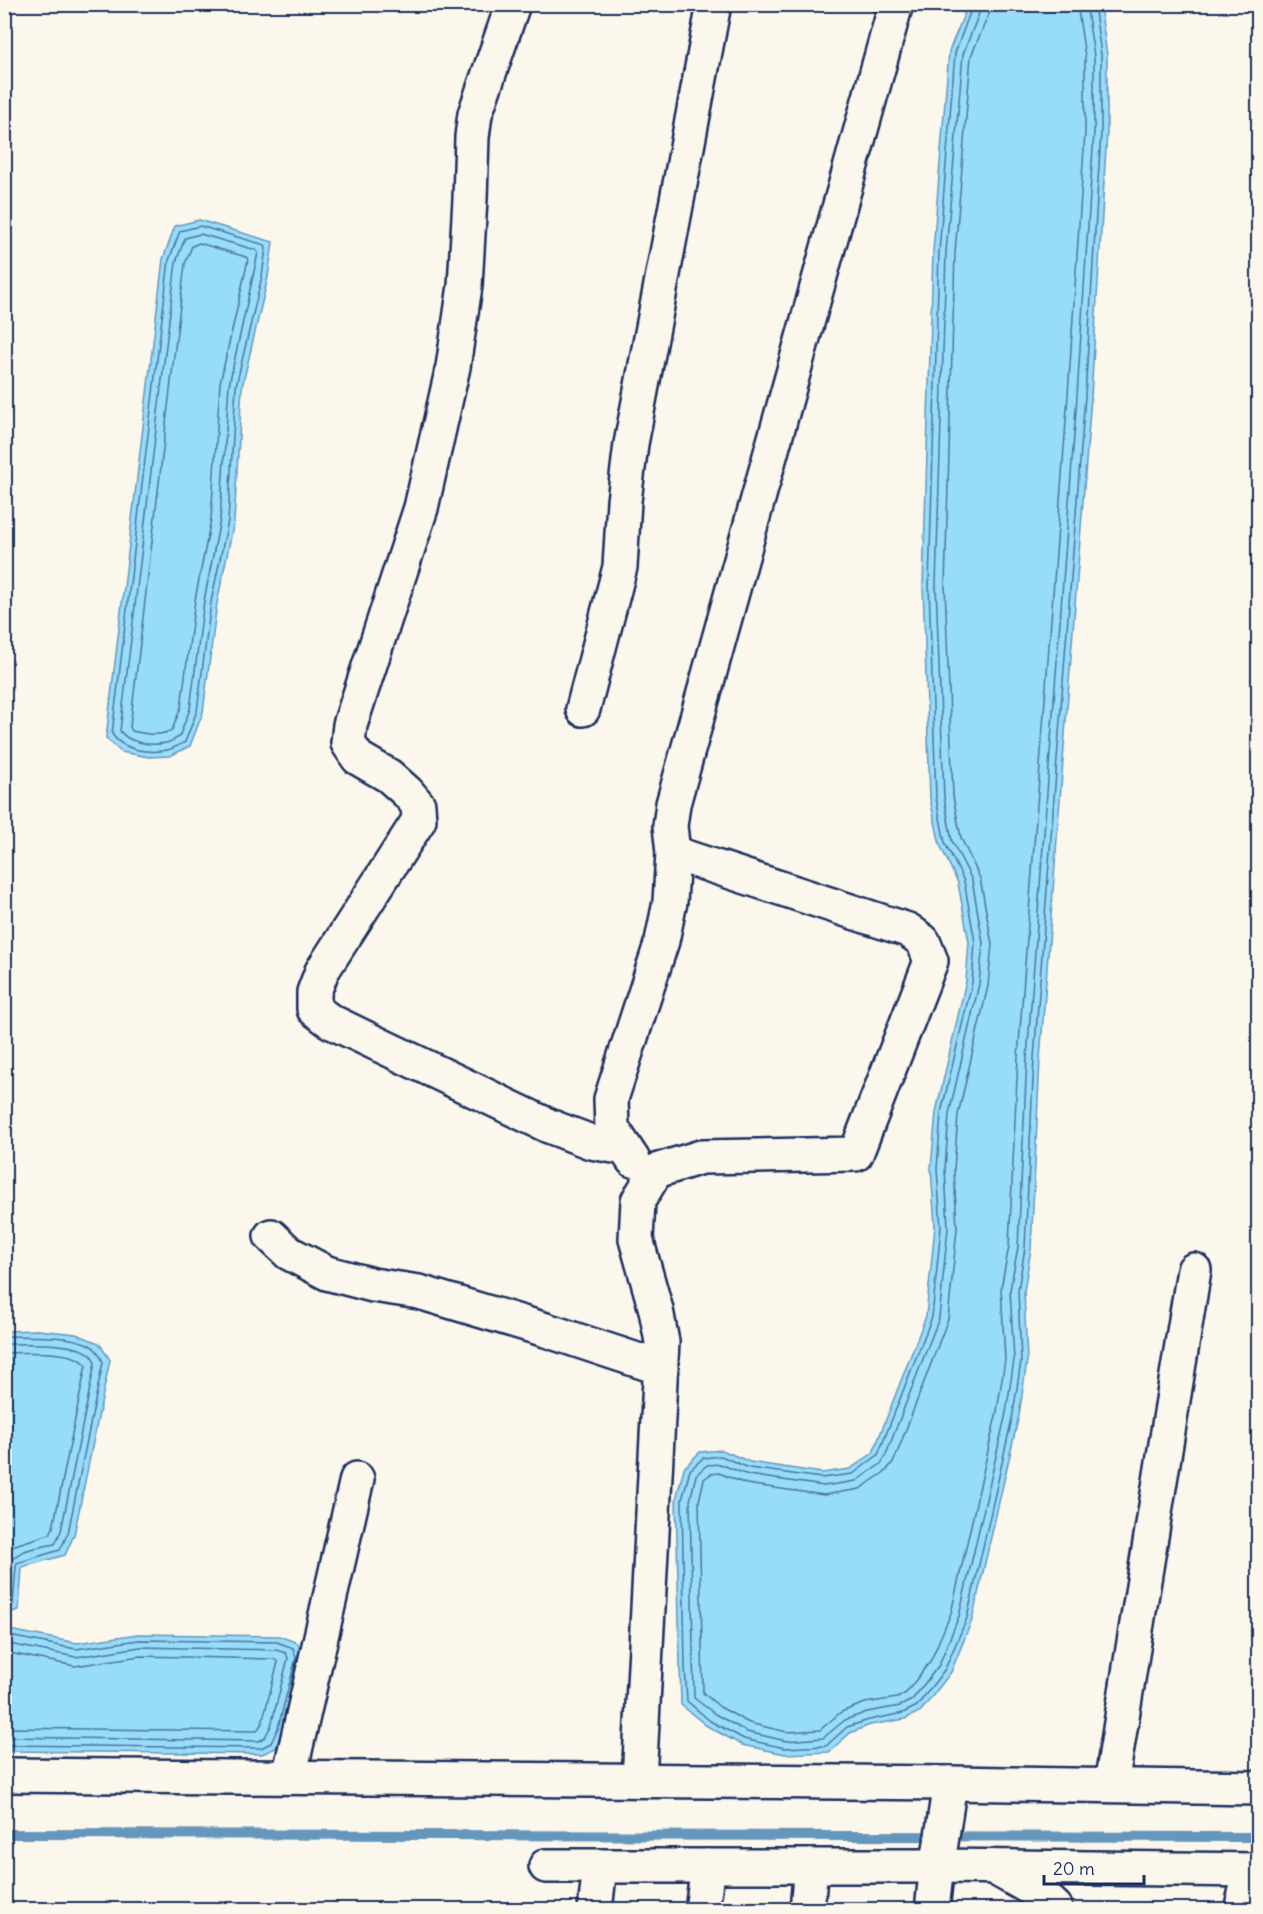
<svg xmlns="http://www.w3.org/2000/svg" width="1263" height="1914" viewBox="0 0 1263 1914" font-family="Delius,sans-serif">
	<style>
		.water { fill: #97dcfa; stroke: #6597bc; stroke-width: 1.5 }
		.lines { fill: none; stroke-linecap: round; stroke-linejoin: round }
		.shore { stroke: #4d749c; stroke-width: 1.5 }
		.stream { stroke: #6597bc; stroke-width: 10 }
		.minor-casing { stroke: #1b2f5e; stroke-width: 38 }
		.minor { stroke: #fbf7ec; stroke-width: 33 }
	</style>
	<rect width="100%" height="100%" fill="#fbf7ec"/>
	<filter id="ink" filterUnits="userSpaceOnUse"><feTurbulence type="fractalNoise" baseFrequency=".0167" numOctaves="2"/><feDisplacementMap in="SourceGraphic" scale="12" xChannelSelector="R" yChannelSelector="G"/><feConvolveMatrix kernelMatrix="1 2 1 2 8 2 1 2 1" color-interpolation-filters="sRGB"/></filter>
	<g filter="url(#ink)">
		<g class="water">
			<path d="M968,5H1100L1107,55V132L1091,397L1040,1059L1031,1249L1024,1291L1027,1361L1019,1415L972,1620L951,1672L921,1711L905,1719L870,1725L850,1733L829,1752L785,1754L742,1745L707,1726L681,1705L676,1499L684,1468L700,1452L722,1450L750,1462L822,1473L850,1469L873,1453L926,1316L935,1227L931,1168L936,1112L966,981L969,942L958,883L940,845L930,799L923,585L933,251L949,51Z"/>
			<path d="M199,220L273,242L268,277L242,387L234,522L217,603L203,712L190,746L170,756L149,757L121,752L106,738L163,259L175,226Z"/>
			<path d="M38,1330L76,1334L99,1343L110,1360L74,1535L65,1555L22,1567L19,1610L5,1614V1331Z"/>
			<path d="M4,1629L77,1643L138,1634L279,1636L298,1643L302,1658L283,1730L276,1748L262,1754L5,1751Z"/>
		</g>
		<g class="lines">
			<g class="shore">
				<path d="M973,4L955,53L939,252L929,585L936,798L945,843L964,881L975,942L972,983L941,1113L937,1169L941,1228L932,1317L878,1455L853,1474L821,1478L749,1468L721,1456L703,1458L690,1470L682,1500L685,1666L687,1701L710,1721L744,1739L785,1748L826,1746L847,1727L869,1720L903,1713L917,1706L945,1669L967,1618L1013,1414L1021,1361L1018,1290L1025,1248L1034,1058L1085,396L1101,132V55L1094,4"/>
				<path d="M981,4L980,11L963,54L946,252L936,585L944,797L952,841L972,880L983,943L979,984L949,1114L945,1169L948,1228L939,1318L885,1457L881,1464L856,1481L824,1486L748,1475L720,1464L707,1465L696,1475L690,1501L694,1698L715,1714L747,1732L786,1741L823,1738L845,1720L867,1712L900,1706L912,1700L939,1665L959,1616L1006,1413L1014,1360L1010,1290L1018,1247L1027,1058L1077,396L1094,132V56L1086,4"/>
				<path d="M990,4L989,14L971,56L955,253L945,585L953,796L961,838L980,878L992,944L988,986L958,1115L954,1169L957,1229L948,1319L894,1461L886,1471L860,1489L824,1495L746,1484L719,1473L711,1474L704,1479L699,1501L703,1693L720,1707L749,1723L787,1732L820,1730L841,1712L865,1703L897,1698L906,1693L931,1660L951,1613L997,1411L1005,1360L1001,1288L1009,1246L1018,1057L1068,395L1085,132V56L1077,4"/>
				<path d="M200,226L265,245L266,248L262,276L236,386L228,521L211,602L197,711L185,742C179,745 173,749 167,750C148,754 122,750 112,734L169,260L180,231Z"/>
				<path d="M200,234L256,250L258,253L229,385L220,520L204,601L190,709L179,737C175,739 170,742 166,743C151,746 128,743 120,731L176,262L185,238Z"/>
				<path d="M199,243L246,257L248,260L220,383L211,519L195,600L181,707L172,730C159,737 146,734 132,731L130,727L185,264L192,246Z"/>
				<path d="M4,1336C26,1337 82,1333 96,1350C99,1353 101,1358 103,1362L68,1533L60,1550L17,1563L16,1567L13,1604L4,1608"/>
				<path d="M4,1344C24,1344 76,1341 91,1355C92,1356 95,1362 95,1363L61,1531L55,1544C38,1548 9,1549 8,1571C7,1580 8,1591 4,1600"/>
				<path d="M4,1353C22,1353 76,1349 86,1365L53,1528L50,1534L15,1545L4,1553"/>
				<path d="M4,1635L76,1649L139,1640L277,1642L293,1648L296,1658L278,1728L271,1743L261,1748L4,1745"/>
				<path d="M4,1643L76,1657L140,1647L276,1650L286,1653L288,1658L271,1726L265,1737L259,1741L4,1737"/>
				<path d="M4,1652L75,1666L140,1656L274,1659L278,1662L262,1723L257,1731L4,1728"/>
			</g>
			<path class="stream" d="M4,1834L1258,1837"/>
			<defs>
				<g id="minor">
					<path d="M513,4L475,114L472,137L470,199L465,286L453,367L421,508L350,725L348,743L358,758L389,776L407,792L418,805L419,820L322,971L314,992V1009L330,1021L549,1126L591,1142L625,1148"/>
					<path d="M583,709L620,567L624,501L631,444L714,4"/>
					<path d="M633,1160L612,1128L611,1099L662,941L670,902L673,853L670,826L673,804L896,4"/>
					<path d="M271,1236L289,1253L327,1273L373,1285L419,1292L546,1330L661,1368"/>
					<path d="M4,1775L950,1783L1258,1788"/>
					<path d="M289,1777L357,1479"/>
					<path d="M639,1780L662,1342L656,1310L636,1239L638,1201L656,1171L701,1157L856,1154L931,961L923,941L908,930L673,853"/>
					<path d="M1111,1785L1194,1270"/>
					<path d="M546,1866H937L1258,1870"/>
					<path d="M993,1867L1041,1894L1055,1907L1054,1910"/>
					<path d="M595,1910L600,1866"/>
					<path d="M702,1910L708,1866"/>
					<path d="M807,1910L811,1866"/>
					<path d="M932,1910L935,1883L950,1783"/>
					<path d="M1241,1910L1251,1870"/>
				</g>
			</defs>
			<use href="#minor" class="minor-casing"/>
			<use href="#minor" class="minor"/>
		</g>
	</g>
	<rect width="1263" height="1914" fill="none" stroke="#fbf7ec" stroke-width="24"/>
	<rect x="12" y="12" width="1239" height="1890" fill="none" stroke="#1b2f5e" stroke-width="2" filter="url(#ink)"/>
	<path d="M1044 1875v9h100v-9" fill="none" stroke="#1b2f5e" stroke-width="3"/>
	<text x="1053" y="1875" font-size="18" fill="#1b2f5e" stroke="#fbf7ec" stroke-width="4.5" paint-order="stroke">20 m</text>
</svg>
